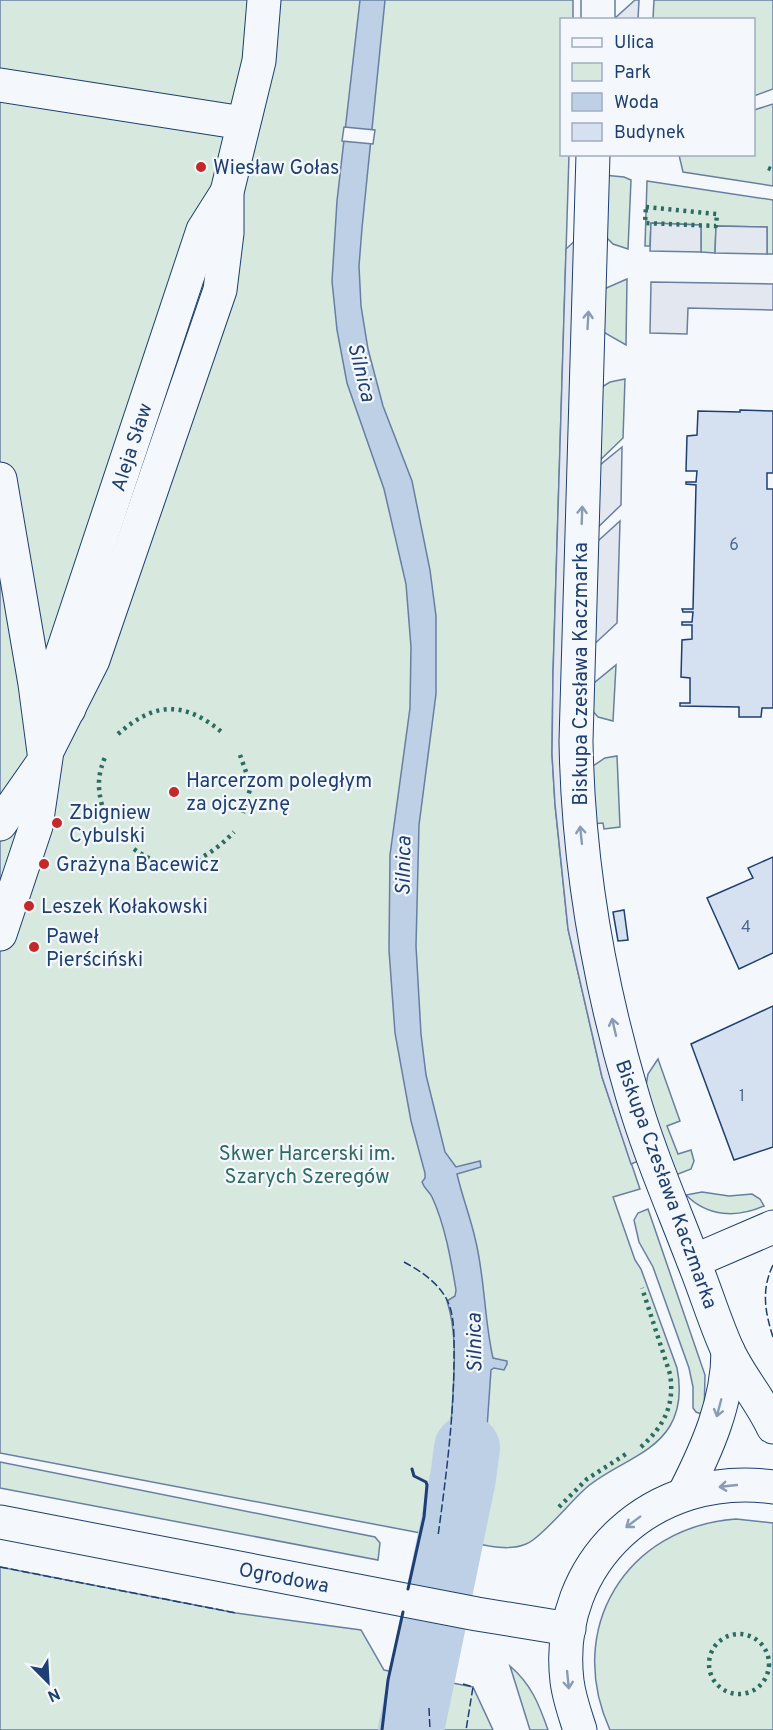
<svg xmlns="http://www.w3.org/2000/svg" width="773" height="1730" viewBox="0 0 773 1730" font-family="Overpass,sans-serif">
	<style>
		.green { fill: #d7e8df; stroke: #687fa3; stroke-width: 1.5 }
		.parking { fill: #e3e8f0; stroke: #687fa3; stroke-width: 1.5 }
		.water { fill: #bed0e5; stroke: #687fa3; stroke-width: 1.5 }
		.pier { fill: #f4f7fb; stroke: #687fa3; stroke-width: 1.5 }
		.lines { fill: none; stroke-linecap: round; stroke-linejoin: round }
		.river { stroke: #bed0e5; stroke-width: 66 }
		.building { fill: #d5e0f0; stroke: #1d3f73; stroke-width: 1.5 }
		.street-casing { stroke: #1d3f73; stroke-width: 35 }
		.secondary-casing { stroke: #1d3f73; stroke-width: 35 }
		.street { stroke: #f4f7fb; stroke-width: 33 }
		.secondary { stroke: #f4f7fb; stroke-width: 33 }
		.hedge { stroke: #2c6c60; stroke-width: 4.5; stroke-dasharray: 3 4.5; stroke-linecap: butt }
		.fence { stroke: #1d3f73; stroke-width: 1.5; stroke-dasharray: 8 3; stroke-linecap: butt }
		.wall { stroke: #1d3f73; stroke-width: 3 }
		.oneway { stroke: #889bb7 }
		.poi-dot { fill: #c62828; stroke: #f4f7fb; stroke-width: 2 }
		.labels { text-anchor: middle; stroke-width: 4.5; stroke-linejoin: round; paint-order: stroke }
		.number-label { font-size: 16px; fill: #4b6792 }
		.poi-label { font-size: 20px; fill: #1d3f73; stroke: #f4f7fb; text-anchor: start }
		.street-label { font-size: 20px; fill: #1d3f73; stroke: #f4f7fb }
		.park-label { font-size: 20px; fill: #2c6c60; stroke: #f4f7fb }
		.water-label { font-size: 21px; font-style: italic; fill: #1d3f73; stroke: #f4f7fb }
	</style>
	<rect width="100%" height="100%" fill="#f4f7fb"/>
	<g class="green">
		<path d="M0,0H573V19L562,20V154L569,155L553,674L552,754L555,805L568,929L602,1077L640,1189L613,1197L635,1260L641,1269L677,1368C681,1388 681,1407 670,1426C652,1456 612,1465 586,1488C573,1499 539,1540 526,1544C514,1549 502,1548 489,1546L0,1453Z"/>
		<path d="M654,0H773V89L754,96V20L653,19Z"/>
		<path d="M773,104V186L683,172L679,155L754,154V110Z"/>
		<path d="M603,175L624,177L631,180L628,249L613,244L606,237Z"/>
		<path d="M647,181L773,200V254H767V227L716,226L715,253L701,252V225L651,223L650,246H645Z"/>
		<path d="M627,279L626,345L605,333L599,324L604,289Z"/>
		<path d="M625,379L623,438L596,464L602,387L610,382Z"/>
		<path d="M616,665L613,721L598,717L591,709L594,683Z"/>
		<path d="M617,756L620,827L604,829L603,823L591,824L593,766L605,758Z"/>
		<path d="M658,1059L680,1121L667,1126L678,1154L691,1150L694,1161L691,1169L673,1176L645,1091L648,1074Z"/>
		<path d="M702,1192L729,1196L752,1194L760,1199L764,1206C737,1218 708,1217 686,1195Z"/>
		<path d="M648,1209L705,1375L704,1415L696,1412L693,1408V1387L689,1368L653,1267L639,1242L634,1220L638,1213Z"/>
		<path d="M0,1462L375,1537L380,1543L378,1560L0,1488Z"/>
		<path d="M736,1519L773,1523V1730H610C564,1629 626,1527 736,1519Z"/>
		<path d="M0,1567L236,1613L361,1630L384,1670L473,1687L493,1730H0Z"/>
		<path d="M510,1666C531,1684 539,1704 548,1730H530Z"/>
	</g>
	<g class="parking">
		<path d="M635,0H639L638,19L613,20Z"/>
		<path d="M651,223L701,225V252L650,251Z"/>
		<path d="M716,226L767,227V254L715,253Z"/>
		<path d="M580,236L565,734L646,1158L631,1164L602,1077L568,929L555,804L552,754L553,674L566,249Z"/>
		<path d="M651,282L773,284V310L688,308L687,334L650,333Z"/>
		<path d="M622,447L621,505L592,533L600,465Z"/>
		<path d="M620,521L617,623L588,650L592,541L599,540Z"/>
	</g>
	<g class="water">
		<path d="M360,0H385L362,228L359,266L361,306L368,349L383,406L412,481L430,570L436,616V694L419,825L416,946L421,1034L426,1075L445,1152L456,1167L480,1161L481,1167L457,1174C462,1196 470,1216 475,1238C485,1277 484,1319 493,1358L507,1361V1364L504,1370L494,1368L491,1370L487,1428L471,1543L438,1536C443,1495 448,1453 452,1411C454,1375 458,1335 447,1301L455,1296L456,1290C451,1260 445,1225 432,1197C429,1191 425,1190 422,1182L425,1178V1173L411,1121L395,1033L389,950L390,855L410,708L411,647L406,584L384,489L347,383L337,330L332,281L337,201Z"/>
		<path d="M412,1675L449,1682L447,1690L444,1691L424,1717L429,1719L428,1730H393C396,1706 394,1693 412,1675Z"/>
	</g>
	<path class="pier" d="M344,127L375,130L373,144L342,141Z"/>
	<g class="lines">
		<path class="river" d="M411,1730L463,1478L467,1448"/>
	</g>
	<g class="building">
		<path d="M740,410L773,411V473H767V489H773V708H762L761,717H739V707L680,706V703H690V678L681,677L682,640L692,639V625H682V622H692L693,612H683L682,609H693L696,485L686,484V482H696L697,471H686L687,436L697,435L698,411L740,412Z"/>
		<path d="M773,857V953L739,969L707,898L753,878L748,868Z"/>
		<path d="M624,910L628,940L618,941L613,912Z"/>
		<path d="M773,1006V1147L734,1160L691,1044Z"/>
	</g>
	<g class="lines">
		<defs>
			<g id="street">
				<path d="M598,20V0"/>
				<path d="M0,85L243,123"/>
				<path d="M593,154L576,741C578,861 598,979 632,1094C648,1150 672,1205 693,1260C705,1289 714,1320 727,1349C739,1376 760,1399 773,1427"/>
				<path d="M0,479L35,684L45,760"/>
				<path d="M69,709L62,654L203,230L227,192"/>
				<path d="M0,824L42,764"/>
				<path d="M0,934L36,826L47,751L93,660L220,290L227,233V192L259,61L264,0"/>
				<path d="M694,1261L773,1227"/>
				<path d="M684,1494C707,1449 728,1402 728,1351"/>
			</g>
			<g id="secondary">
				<path d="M0,1522L477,1614L569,1629"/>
				<path d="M580,1730C575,1714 569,1698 567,1681C553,1561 655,1470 773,1487"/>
			</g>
		</defs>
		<use href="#street" class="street-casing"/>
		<use href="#secondary" class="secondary-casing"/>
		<use href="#street" class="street"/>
		<use href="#secondary" class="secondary"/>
		<g class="hedge">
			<path d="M768,168L773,170"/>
			<path d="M646,207L717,214L716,226L645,223Z"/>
			<path d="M118,734C156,701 184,701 223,733"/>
			<path d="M240,755L251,786L243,813"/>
			<path d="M102,805C97,786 98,773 106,755"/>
			<path d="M134,849C172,877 204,863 234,832"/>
			<path d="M641,1447C664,1426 675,1405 670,1374L642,1288"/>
			<path d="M559,1507L587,1479L626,1454"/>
			<circle cx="739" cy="1664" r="30"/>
		</g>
		<g class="fence">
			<path d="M404,1262C421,1271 440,1284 448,1302C455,1318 454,1339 454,1357C454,1417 446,1477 438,1536"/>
			<path d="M773,1265C761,1290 765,1312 773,1337"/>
			<path d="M0,1567L236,1613"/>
			<path d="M463,1684L473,1687L466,1730"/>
			<path d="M429,1708L430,1730"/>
		</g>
		<g class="wall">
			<path d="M408,1589L424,1517L427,1485L426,1482L414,1476L412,1469"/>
			<path d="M382,1730L388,1680L403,1612"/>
		</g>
	</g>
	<defs><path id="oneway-shaft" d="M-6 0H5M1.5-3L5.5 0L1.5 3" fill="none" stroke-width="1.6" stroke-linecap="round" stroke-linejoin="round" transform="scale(1.5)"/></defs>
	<g class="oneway">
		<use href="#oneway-shaft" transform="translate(588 320) rotate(-87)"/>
		<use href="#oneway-shaft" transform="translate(582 515) rotate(-88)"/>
		<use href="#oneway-shaft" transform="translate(581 835) rotate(-96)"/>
		<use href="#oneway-shaft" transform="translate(614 1027) rotate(-103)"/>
		<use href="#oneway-shaft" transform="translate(719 1408) rotate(105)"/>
		<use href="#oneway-shaft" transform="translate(728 1486) rotate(174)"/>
		<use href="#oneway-shaft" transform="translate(633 1522) rotate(143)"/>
		<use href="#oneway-shaft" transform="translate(568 1680) rotate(84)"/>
	</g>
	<g class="poi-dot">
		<circle cx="201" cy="167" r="6"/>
		<circle cx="174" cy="792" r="6"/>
		<circle cx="57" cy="823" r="6"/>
		<circle cx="44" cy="864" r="6"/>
		<circle cx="29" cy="906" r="6"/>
		<circle cx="34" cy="947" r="6"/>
	</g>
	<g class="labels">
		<g class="number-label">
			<text x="734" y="550">6</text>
			<text x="746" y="932">4</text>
			<text x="742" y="1101">1</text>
		</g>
		<g class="poi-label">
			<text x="213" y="174">Wiesław Gołas</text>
			<text x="186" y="787">Harcerzom poległym<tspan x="186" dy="23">za ojczyznę</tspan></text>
			<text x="69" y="819">Zbigniew<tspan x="69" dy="23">Cybulski</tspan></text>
			<text x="56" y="871">Grażyna Bacewicz</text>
			<text x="41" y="913">Leszek Kołakowski</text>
			<text x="46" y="943">Paweł<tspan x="46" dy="23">Pierściński</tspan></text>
		</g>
		<g class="street-label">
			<text transform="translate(131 447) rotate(-72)" y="7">Aleja Sław</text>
			<text transform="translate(580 674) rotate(-90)" y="7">Biskupa Czesława Kaczmarka</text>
			<text transform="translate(667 1184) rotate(70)" y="7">Biskupa Czesława Kaczmarka</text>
			<text transform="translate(284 1577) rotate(11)" y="7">Ogrodowa</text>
		</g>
		<g class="park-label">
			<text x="307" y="1160">Skwer Harcerski im.<tspan x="307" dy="23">Szarych Szeregów</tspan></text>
		</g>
		<g class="water-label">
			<text transform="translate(362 372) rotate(76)" y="7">Silnica</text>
			<text transform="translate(403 866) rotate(-89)" y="7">Silnica</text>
			<text transform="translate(474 1343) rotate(-91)" y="7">Silnica</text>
		</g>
	</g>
	<rect x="560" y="18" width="195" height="138" fill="#f4f7fb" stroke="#9eadc5" stroke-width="1.5"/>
	<rect x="572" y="38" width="30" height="9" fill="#f4f7fb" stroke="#9eadc5" stroke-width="1.5"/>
	<text x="614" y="48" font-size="18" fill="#1d3f73">Ulica</text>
	<rect x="572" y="63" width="30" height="18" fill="#d7e8df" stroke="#9eadc5" stroke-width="1.5"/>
	<text x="614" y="78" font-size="18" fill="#1d3f73">Park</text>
	<rect x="572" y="93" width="30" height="18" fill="#bed0e5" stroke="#9eadc5" stroke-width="1.5"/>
	<text x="614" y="108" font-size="18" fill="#1d3f73">Woda</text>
	<rect x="572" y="123" width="30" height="18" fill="#d5e0f0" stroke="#9eadc5" stroke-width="1.5"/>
	<text x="614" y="138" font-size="18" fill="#1d3f73">Budynek</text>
	<g transform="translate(48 1682) rotate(156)" stroke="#f4f7fb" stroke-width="4.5" paint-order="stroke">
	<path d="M0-4.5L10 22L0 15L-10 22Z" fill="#1d3f73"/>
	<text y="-9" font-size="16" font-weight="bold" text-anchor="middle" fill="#1d3f73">N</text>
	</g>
</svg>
